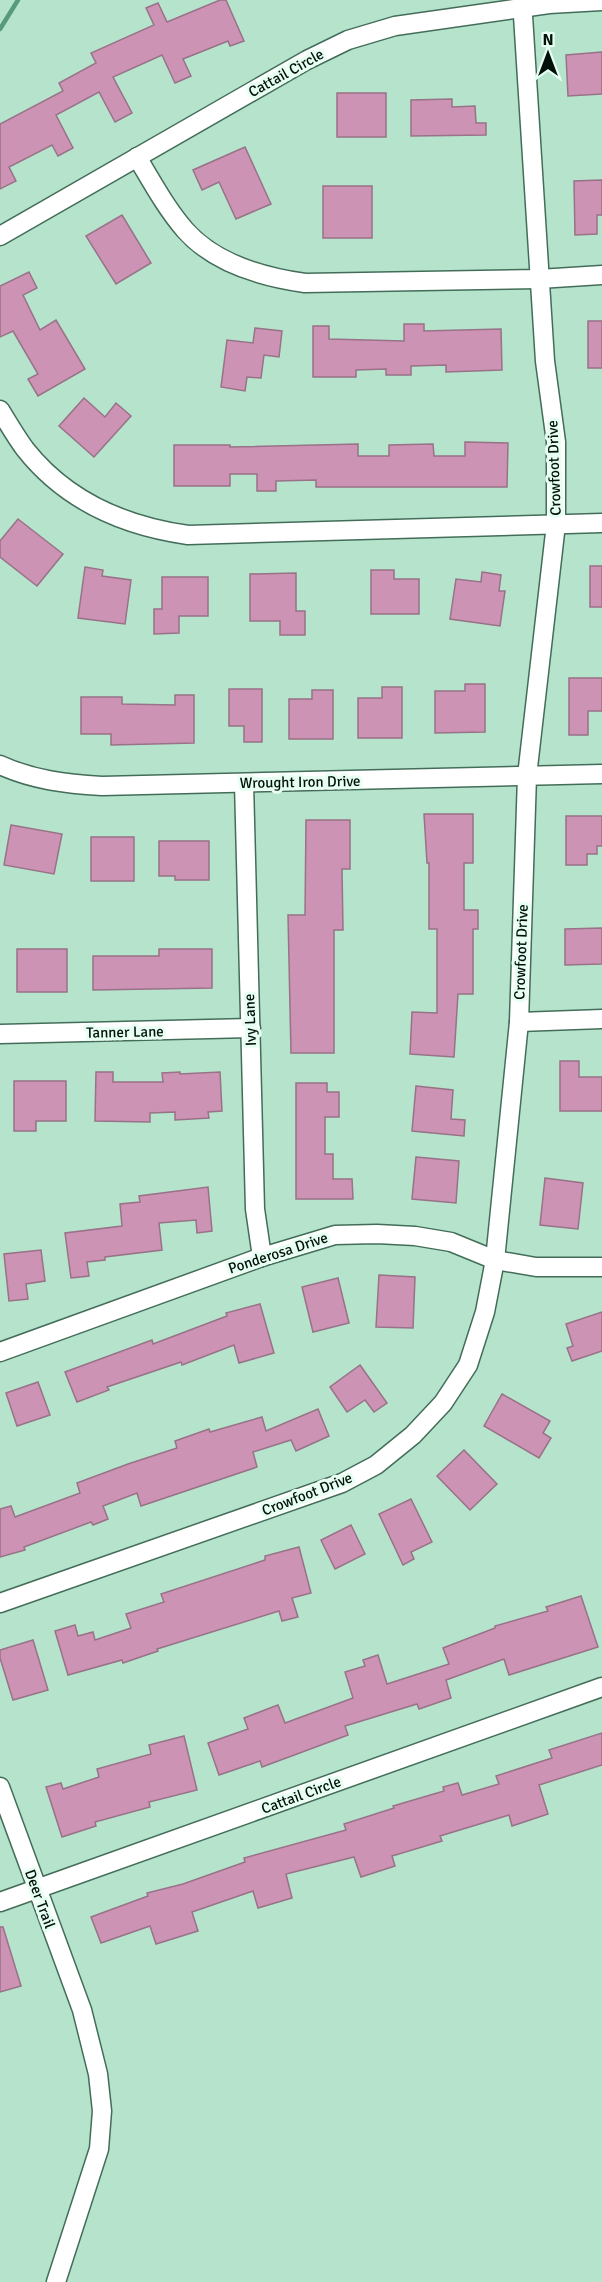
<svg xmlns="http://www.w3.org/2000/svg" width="602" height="2282" viewBox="0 0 602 2282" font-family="Signika,sans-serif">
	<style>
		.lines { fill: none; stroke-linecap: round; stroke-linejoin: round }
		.stream { stroke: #579a7d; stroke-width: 4.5 }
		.building { fill: #cd93b5; stroke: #987287; stroke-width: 1.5 }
		.minor-casing { stroke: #436d59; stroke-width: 21 }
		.minor { stroke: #fff; stroke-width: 18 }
		.labels { text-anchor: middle; stroke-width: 6; stroke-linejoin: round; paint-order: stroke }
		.street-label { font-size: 15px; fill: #02110a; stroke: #e7fef2 }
	</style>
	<rect width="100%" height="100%" fill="#b5e3cc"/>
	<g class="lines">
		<path class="stream" d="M0,29L18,0"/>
	</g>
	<g class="building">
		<path d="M220,0H226L244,41L230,46L228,41L183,59L191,76L175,83L162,55L113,77L132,113L115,122L99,92L56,115L73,148L58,156L52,145L9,167L16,181L0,189V124L63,91L59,83L96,63L91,53L154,25L146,8L158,3L167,22Z"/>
		<path d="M602,52V94L568,96L566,55Z"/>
		<rect x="337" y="93" width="49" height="44"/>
		<path d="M452,99V107L475,106L476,123H486V135L411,136V100Z"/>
		<path d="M245,147L271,204L236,219L219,182L202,190L193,170Z"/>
		<path d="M602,180V215H597V234L575,235L574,181Z"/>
		<rect x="323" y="186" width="49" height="52"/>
		<path d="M122,215L151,263L116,284L86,236Z"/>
		<path d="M29,272L37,288L23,295L40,330L56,320L85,369L38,396L28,379L38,374L13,331L0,337V286Z"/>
		<rect x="588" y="321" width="14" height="47"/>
		<path d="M404,324H424V331L501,329L502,370L446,372V365L411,366V375H386V369L356,370V377H313V326H329V339L404,341Z"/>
		<path d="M255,328L282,331L279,357L264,355L261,378L247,377L245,391L221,387L227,340L253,343Z"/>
		<path d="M84,398L105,417L116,403L131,416L94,457L59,426Z"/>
		<path d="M465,442L508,443L507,487H316V480L276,481V491H257V474H230V486H174V445H230V447L358,444V456H389V445L433,444L434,456H465Z"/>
		<path d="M18,519L63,554L37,586L0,557V541Z"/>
		<rect x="590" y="566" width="12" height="41"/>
		<path d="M85,567L103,570L102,576L131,580L125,624L78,618Z"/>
		<path d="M371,570H394V579H419V614H371Z"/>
		<path d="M482,572L501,575L499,591H505L500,626L450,619L456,579L481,582Z"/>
		<path d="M296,573V611H305V635H280V621H250V574Z"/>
		<path d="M162,577H208V616H179V633L154,634V609H162Z"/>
		<path d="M569,678H602V711H588V735H569Z"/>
		<path d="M465,684H485V732L435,733V691H465Z"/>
		<path d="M382,687H402V738H358V698H382Z"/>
		<path d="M229,689H262V742H244V726H229Z"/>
		<path d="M312,690H333V739H289V699H312Z"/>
		<path d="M175,695H194V743L111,745V734H81V697H122V704L175,705Z"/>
		<path d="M424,814H473V863H464V910H478V929H473V994H458L454,1057L410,1054L412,1012L437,1013V929H429V863H427Z"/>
		<path d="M566,816H602V846H597V854H587V865H566Z"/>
		<path d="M306,820H350V869H342L343,930H334V1053H291L288,915H305Z"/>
		<path d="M11,825L62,834L54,874L4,865Z"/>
		<rect x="91" y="837" width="43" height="44"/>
		<path d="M159,841H209V880H175V876H159Z"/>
		<path d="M602,928V964L565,965V929Z"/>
		<rect x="17" y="949" width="50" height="43"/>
		<path d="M159,949H212V988L93,990V956H159Z"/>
		<path d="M560,1061H579V1077H602V1111H560Z"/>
		<path d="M96,1072H113V1082H163L162,1073L180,1072V1074L220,1072L222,1111L208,1112L209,1118L175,1120V1112L150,1113V1122L95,1121Z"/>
		<path d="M14,1081H66V1121H36V1131H14Z"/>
		<path d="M296,1083H327V1092H339V1117H325V1154H333V1179H352L353,1199H296Z"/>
		<path d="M416,1086L453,1090L451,1119L465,1120L464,1136L412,1131Z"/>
		<path d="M416,1157L459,1161L456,1203L412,1199Z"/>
		<path d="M545,1178L583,1183L578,1229L540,1225Z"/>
		<path d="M208,1187L212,1231L197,1233L196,1220L159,1223L162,1250L105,1257V1260L87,1262L89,1276L71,1278L65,1233L122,1226L120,1204L140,1202L139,1196Z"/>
		<path d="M41,1250L45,1281L26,1284L28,1299L9,1301L4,1254Z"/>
		<path d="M379,1275L415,1277L413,1328L376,1327Z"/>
		<path d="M338,1278L349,1323L313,1332L302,1287Z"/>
		<path d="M260,1304L274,1353L239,1363L234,1345L182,1365L181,1362L107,1387L109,1390L77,1402L65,1372L152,1340L153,1344L227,1316L226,1313Z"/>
		<path d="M602,1312V1351L572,1361L567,1348L573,1346L566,1324Z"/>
		<path d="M360,1365L387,1403L374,1412L365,1400L347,1412L330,1387Z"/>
		<path d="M38,1382L50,1415L17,1426L6,1393Z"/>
		<path d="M502,1394L550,1421L543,1433L551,1438L539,1458L484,1426Z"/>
		<path d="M318,1409L329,1436L296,1451L291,1440L253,1452L257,1467L141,1506L137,1493L103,1506L108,1519L93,1525L91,1522L24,1547L25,1550L0,1557V1509L11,1506L15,1517L80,1493L77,1483L128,1464L177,1448L175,1441L209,1429L210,1432L262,1417L266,1431Z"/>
		<path d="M464,1450L497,1484L470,1510L437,1476Z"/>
		<path d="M411,1499L432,1542L411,1552L414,1559L403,1565L379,1514Z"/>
		<path d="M351,1525L365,1554L335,1569L321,1540Z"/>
		<path d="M299,1547L311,1593L292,1598L298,1617L282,1621L279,1611L157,1649L158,1651L123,1663L122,1660L68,1675L55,1631L75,1625L78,1636L93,1632L95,1640L131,1628L126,1614L164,1602L161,1594L265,1560V1556Z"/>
		<path d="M581,1596L598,1647L509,1675L504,1659L446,1680L451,1698L419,1709L417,1704L345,1726L348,1735L262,1767L260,1761L219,1775L208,1743L248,1729L244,1718L278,1705L285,1723L353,1698L345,1672L365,1666L363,1660L378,1655L387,1684L449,1664L443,1648L495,1628V1626L548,1611L546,1607Z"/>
		<path d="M33,1640L48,1690L13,1700L0,1658V1650Z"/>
		<path d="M602,1733V1765L539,1785L548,1814L512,1826L509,1815L440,1836L442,1841L392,1856L395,1866L361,1877L354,1857L286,1874L292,1898L258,1908L253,1891L192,1912L198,1931L156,1944L150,1926L101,1943L91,1917L148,1896L147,1893L183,1884L245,1862L244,1858L346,1830L344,1824L394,1808L393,1806L444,1791L443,1787L458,1783L462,1795L499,1784L496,1776L552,1758L549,1750Z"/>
		<path d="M184,1736L197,1790L149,1802L150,1807L95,1822L96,1826L62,1837L46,1787L61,1783L63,1789L99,1777L97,1769L151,1754L149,1745Z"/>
		<path d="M0,1927H3L21,1986L0,1992Z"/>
	</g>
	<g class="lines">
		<defs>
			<g id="minor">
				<path d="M137,157C152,182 166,208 185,230C215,264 262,277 305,283L539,279L602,275"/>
				<path d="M0,236L307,60L348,40L395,26L549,4L602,1"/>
				<path d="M0,410C8,423 16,437 25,449C66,501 124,526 188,535L602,523"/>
				<path d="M0,765C33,780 66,784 102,786L602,774"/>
				<path d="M244,783L255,1209L262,1257"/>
				<path d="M519,1022L602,1019"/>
				<path d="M0,1034L251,1028"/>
				<path d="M0,1352L262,1257L335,1235L377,1234L415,1236L451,1242L495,1260L536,1267H602"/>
				<path d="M0,1603L342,1483L376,1465L413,1435L443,1403L468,1365L485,1312L495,1260L519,1022L527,776L556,524V442L545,361L522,0"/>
				<path d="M0,1787L82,2010L98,2074L102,2111L99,2149L56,2282"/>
				<path d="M0,1902L602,1687"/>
			</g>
		</defs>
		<use href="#minor" class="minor-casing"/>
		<use href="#minor" class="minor"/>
	</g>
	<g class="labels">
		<g class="street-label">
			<text transform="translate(286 73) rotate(-29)" y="5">Cattail Circle</text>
			<text transform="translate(554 468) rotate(-92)" y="5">Crowfoot Drive</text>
			<text transform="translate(300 782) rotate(-1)" y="5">Wrought Iron Drive</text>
			<text transform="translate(521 952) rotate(-88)" y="5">Crowfoot Drive</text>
			<text transform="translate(250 1020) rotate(-92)" y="5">Ivy Lane</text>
			<text transform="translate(125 1032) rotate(-1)" y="5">Tanner Lane</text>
			<text transform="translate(278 1253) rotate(-18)" y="5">Ponderosa Drive</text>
			<text transform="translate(307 1494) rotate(-21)" y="5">Crowfoot Drive</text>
			<text transform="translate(301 1795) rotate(-20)" y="5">Cattail Circle</text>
			<text transform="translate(40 1899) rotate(70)" y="5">Deer Trail</text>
		</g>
	</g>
	<g transform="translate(548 54)" stroke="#e7fef2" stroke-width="4.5" paint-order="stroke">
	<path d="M0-4.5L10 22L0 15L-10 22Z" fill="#02110a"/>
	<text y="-9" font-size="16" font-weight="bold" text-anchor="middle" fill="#02110a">N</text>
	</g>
</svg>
